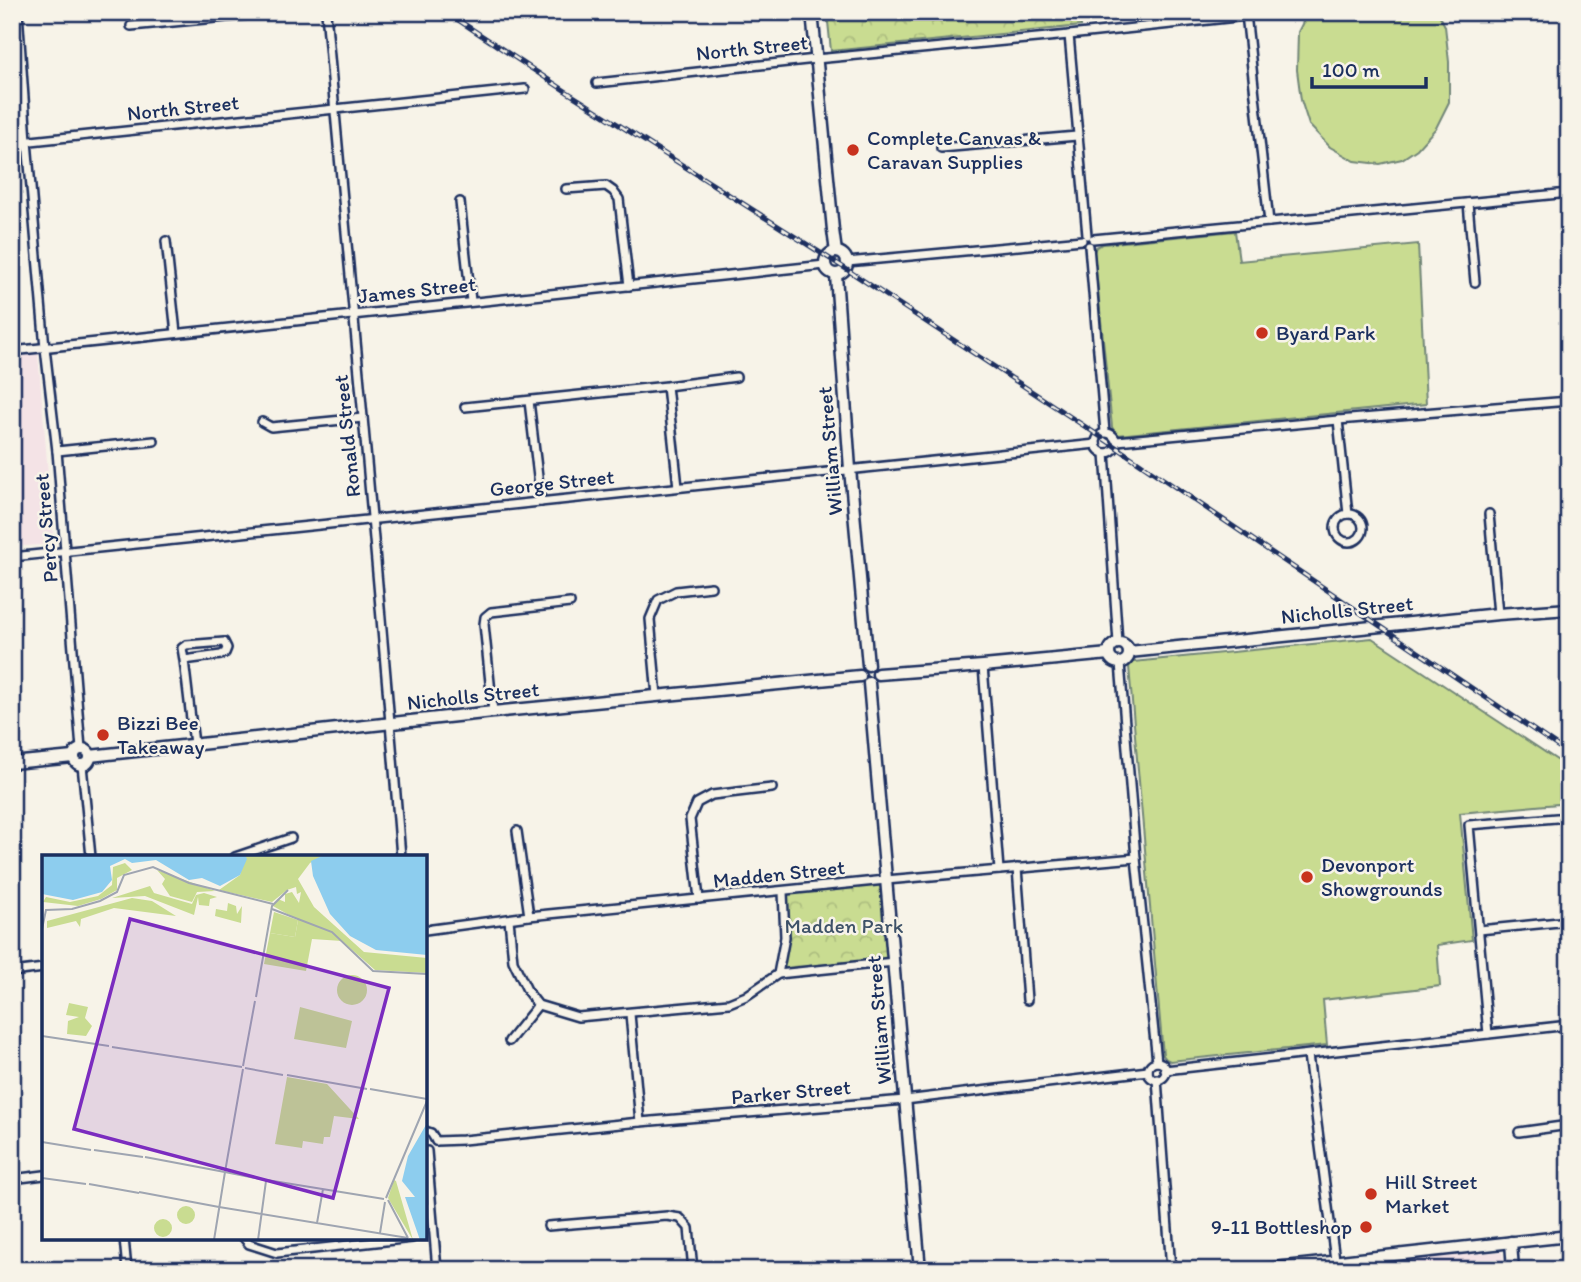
<svg xmlns="http://www.w3.org/2000/svg" width="1581" height="1282" viewBox="0 0 1581 1282" font-family="Itim,sans-serif">
	<style>
		.built { fill: #f4e3e6 }
		.grass { fill: #c9dc91; stroke: #728678; stroke-width: 2 }
		.forest { fill: url(#forest-crowns); stroke: #728678; stroke-width: 2 }
		.lines { fill: none; stroke-linecap: round; stroke-linejoin: round }
		.street-casing { stroke: #1b2f5e; stroke-width: 12 }
		.secondary-casing { stroke: #1b2f5e; stroke-width: 15 }
		.street { stroke: #f7f3e8; stroke-width: 7 }
		.secondary { stroke: #f7f3e8; stroke-width: 10 }
		.rail-casing { stroke: #1b2f5e; stroke-width: 5 }
		.rail { stroke: #f7f3e8; stroke-width: 2.5; stroke-dasharray: 8; stroke-linecap: butt }
		.poi-dot { fill: #c8321e; stroke: #f7f3e8; stroke-width: 2.5 }
		.labels { text-anchor: middle; stroke-width: 5; stroke-linejoin: round; paint-order: stroke }
		.street-label { font-size: 21px; fill: #1b2f5e; stroke: #f7f3e8 }
		.poi-label { font-size: 21px; fill: #1b2f5e; stroke: #f7f3e8; text-anchor: start }
		.park-label { font-size: 21px; fill: #3e5268; stroke: #f7f3e8 }
		.inset-road { fill: none; stroke: #9fa5b1; stroke-width: 2 }
		.view { fill: #7b2cbf; fill-opacity: 0.15; stroke: #7b2cbf; stroke-width: 3.5 }
		.inset-edge { fill: none; stroke: #1b2f5e; stroke-width: 3.5 }
	</style>
	<defs>
		<pattern id="forest-crowns" width="20" height="18" patternUnits="userSpaceOnUse" patternTransform="scale(1.75)"><rect width="20" height="18" fill="#c9dc91"/><path d="M2 6a3 3 0 1 1 6 0M12 15a3 3 0 1 1 6 0" fill="none" stroke="#acbd7f"/></pattern>
	</defs>
	<rect width="100%" height="100%" fill="#f7f3e8"/>
	<filter id="ink" filterUnits="userSpaceOnUse"><feTurbulence type="fractalNoise" baseFrequency=".0143" numOctaves="2"/><feDisplacementMap in="SourceGraphic" scale="14" xChannelSelector="R" yChannelSelector="G"/><feConvolveMatrix kernelMatrix="1 2 1 2 8 2 1 2 1" color-interpolation-filters="sRGB"/></filter>
	<g filter="url(#ink)">
		<g class="built">
			<path d="M38,354L54,544L12,547V357Z"/>
			<path d="M1502,1251L1504,1270H1368V1265Z"/>
		</g>
		<g class="grass">
			<path d="M1308,12H1438L1445,26L1449,62V102L1436,128L1417,149L1402,159L1380,164L1355,161L1330,147L1309,125L1301,100L1297,70L1298,32Z"/>
			<path d="M1235,231L1239,261L1418,244L1426,404L1118,435L1115,433L1112,427L1094,252L1096,247L1103,244Z"/>
			<path d="M1372,638L1569,768V803L1460,813L1472,940L1437,945L1440,986L1323,1000L1327,1045L1170,1061L1166,1059L1163,1055L1129,667L1133,662Z"/>
		</g>
		<g class="forest">
			<path d="M827,12H1080L1081,26L831,51Z"/>
			<path d="M886,880L894,962L778,974L785,937L783,892Z"/>
		</g>
		<g class="lines">
			<defs>
				<g id="street">
					<path d="M18,12L27,141L45,348L57,451L81,749"/>
					<path d="M326,12C351,294 379,575 401,857"/>
					<path d="M1246,14L1269,222"/>
					<path d="M131,26L279,12"/>
					<path d="M1069,35L1087,235"/>
					<path d="M597,83L816,59L1069,35L1246,16"/>
					<path d="M12,143L525,89"/>
					<path d="M941,148L1077,136"/>
					<path d="M566,189L606,186L613,191L619,199L629,286"/>
					<path d="M460,202L471,301"/>
					<path d="M1468,203L1475,282"/>
					<path d="M1093,239L1569,193"/>
					<path d="M166,241L176,333"/>
					<path d="M1089,246L1105,432"/>
					<path d="M847,262L1082,240"/>
					<path d="M12,351L825,265"/>
					<path d="M667,386L678,487"/>
					<path d="M529,401L541,502"/>
					<path d="M465,407L667,386L736,377"/>
					<path d="M1338,420L1348,514"/>
					<path d="M262,422L271,427L363,418"/>
					<circle cx="1106" cy="443" r="10"/>
					<path d="M1117,441L1338,420L1569,401"/>
					<path d="M57,451L154,441"/>
					<path d="M1105,453L1118,643"/>
					<path d="M1489,514L1498,614"/>
					<circle cx="1349" cy="528" r="14"/>
					<path d="M12,557L1096,444"/>
					<path d="M184,660L221,655L225,653L227,648L224,642L186,645L182,648L184,660L194,744"/>
					<path d="M1120,663L1136,858L1157,1062"/>
					<path d="M983,666L999,870"/>
					<path d="M657,696L650,619L658,600L676,591L711,587"/>
					<path d="M493,712L484,624L485,617L491,612L570,603"/>
					<path d="M82,765L91,857"/>
					<path d="M517,831L529,916"/>
					<path d="M235,857L291,838"/>
					<path d="M1017,868L1027,1000"/>
					<path d="M699,899L690,819L697,803L712,795L772,788"/>
					<path d="M509,919L513,961L528,992L538,1005L578,1017L729,1003L746,996L778,974L785,937L783,892"/>
					<path d="M425,930L529,916L886,880L1136,858"/>
					<path d="M1479,930L1569,921"/>
					<path d="M12,972L44,968"/>
					<path d="M778,974L894,962"/>
					<path d="M630,1014L640,1122"/>
					<path d="M1488,1034L1469,825L1569,817"/>
					<path d="M509,1041L538,1005"/>
					<path d="M1308,1055L1335,1260"/>
					<circle cx="1157" cy="1071" r="9"/>
					<path d="M1165,1070L1569,1025"/>
					<path d="M1157,1079L1171,1270"/>
					<path d="M425,1131L431,1133L436,1141"/>
					<path d="M1519,1132L1569,1125"/>
					<path d="M436,1141L463,1140L640,1122L905,1100L1148,1071"/>
					<path d="M427,1151L437,1270"/>
					<path d="M12,1179L44,1175"/>
					<path d="M548,1226L667,1216L680,1218L689,1228L693,1270"/>
					<path d="M124,1238L127,1270"/>
					<path d="M244,1238L249,1244L277,1253L412,1238"/>
				</g>
				<g id="secondary">
					<path d="M812,12L833,230L836,252"/>
					<circle cx="836" cy="263" r="11"/>
					<path d="M836,275L850,469L868,665"/>
					<circle cx="1119" cy="653" r="10"/>
					<path d="M1129,652L1498,614L1569,609"/>
					<path d="M878,674L983,666L1109,654"/>
					<path d="M869,683L920,1270"/>
					<circle cx="82" cy="757" r="8"/>
					<path d="M90,756L493,712L860,676"/>
					<path d="M12,763L73,757"/>
					<path d="M1511,1242L1513,1270"/>
					<path d="M1258,1270L1569,1236"/>
				</g>
			</defs>
			<use href="#street" class="street-casing"/>
			<use href="#secondary" class="secondary-casing"/>
			<use href="#street" class="street"/>
			<use href="#secondary" class="secondary"/>
			<defs>
				<path id="rail" d="M446,12L564,90L846,269L1116,447L1569,754"/>
			</defs>
			<use href="#rail" class="rail-casing"/>
			<use href="#rail" class="rail"/>
		</g>
	</g>
	<g class="poi-dot">
		<circle cx="853" cy="150" r="7"/>
		<circle cx="1262" cy="333" r="7"/>
		<circle cx="103" cy="735" r="7"/>
		<circle cx="1307" cy="877" r="7"/>
		<circle cx="1371" cy="1194" r="7"/>
		<circle cx="1366" cy="1227" r="7"/>
	</g>
	<g class="labels">
		<g class="street-label">
			<text transform="translate(752 48) rotate(-6)" y="7">North Street</text>
			<text transform="translate(183 108) rotate(-6)" y="7">North Street</text>
			<text transform="translate(417 290) rotate(-6)" y="7">James Street</text>
			<text transform="translate(347 436) rotate(-96)" y="7">Ronald Street</text>
			<text transform="translate(830 451) rotate(-95)" y="7">William Street</text>
			<text transform="translate(552 483) rotate(-6)" y="7">George Street</text>
			<text transform="translate(46 528) rotate(-95)" y="7">Percy Street</text>
			<text transform="translate(1347 610) rotate(-6)" y="7">Nicholls Street</text>
			<text transform="translate(473 696) rotate(-6)" y="7">Nicholls Street</text>
			<text transform="translate(779 874) rotate(-6)" y="7">Madden Street</text>
			<text transform="translate(879 1020) rotate(-95)" y="7">William Street</text>
			<text transform="translate(791 1092) rotate(-5)" y="7">Parker Street</text>
		</g>
		<g class="poi-label">
			<text x="867" y="145">Complete Canvas &amp;<tspan x="867" dy="24">Caravan Supplies</tspan></text>
			<text x="1276" y="340">Byard Park</text>
			<text x="117" y="730">Bizzi Bee<tspan x="117" dy="24">Takeaway</tspan></text>
			<text x="1321" y="872">Devonport<tspan x="1321" dy="24">Showgrounds</tspan></text>
			<text x="1385" y="1189">Hill Street<tspan x="1385" dy="24">Market</tspan></text>
			<text x="1352" y="1234" text-anchor="end">9-11 Bottleshop</text>
		</g>
		<g class="park-label">
			<text x="844" y="933">Madden Park</text>
		</g>
	</g>
	<g transform="translate(42 855)">
		<rect width="385" height="385" fill="#f7f3e8"/>
		<path d="M83,8L90,15L75,23V35L59,44L36,51L1,47L4,42L28,47L56,41L70,30L71,12ZM115,15L173,36L155,37L150,47L128,41L120,29L123,24ZM108,31L112,38L150,49L154,40L162,38L175,42L168,44L167,51L157,50L156,42L152,60L103,41L70,43ZM90,43L110,46L134,61L72,53L39,64L38,72L34,66L5,73V66ZM186,48L194,51L195,59L200,51L199,68L173,61L174,54L185,56ZM232,57L256,65L253,82L228,78ZM295 135a15 15 0 1 1 30 0a15 15 0 1 1-30 0ZM27,148L46,152L43,163L50,171L44,181L25,179L26,166L37,162L24,160ZM258,152L310,166L304,193L252,184ZM245,222L285,229L317,264L292,261L288,282H282L281,289L261,286L260,293L233,289ZM135 360a9 9 0 1 1 18 0a9 9 0 1 1-18 0ZM112 373a9 9 0 1 1 18 0a9 9 0 1 1-18 0Z" fill="#c9dc91"/>
		<path d="M203,0H282L268,8L256,24L272,52L322,97L385,103V118L333,115L300,86L270,84L264,116L222,109L228,78L253,82L256,65L231,51L236,44L243,47V39L250,37L257,48L259,37L255,39L254,32L245,35L230,47L177,35L198,20ZM352,325L354,326L371,385L346,343Z" fill="#c9dc91"/>
		<path d="M0,0H203L205,4L198,20L178,31L160,23L147,25L114,5L90,8L83,4L68,11L70,25L60,37L31,45L0,39ZM282,0H385V100L334,95L308,81L288,59L271,21L269,6ZM385,268V385H378L363,342H373L360,326L366,301Z" fill="#8dcdee"/>
		<path class="inset-road" d="M230,54L290,77L331,116L385,119M0,74L4,55L30,54L58,46L75,37L82,20L111,12L147,28L231,49M214,142L230,51L246,35M385,177V232M0,181L67,191M70,192L200,212M201,211L213,146M203,213L241,220M245,220L325,234M328,234L385,244M0,287L49,295M52,295L101,302M103,302L183,317L201,214M0,323L44,329M225,325L342,344M47,329L97,338M97,337L177,352M344,343L385,246M346,345L366,383M177,352L366,383M275,368L281,334M338,378L343,347M172,385L183,317L223,325M216,385L224,326"/>
		<path class="view" d="M88,64L347,133L291,343L32,274Z"/>
		<rect width="385" height="385" class="inset-edge"/>
	</g>
	<rect width="1581" height="1282" fill="none" stroke="#f7f3e8" stroke-width="42"/>
	<rect x="21" y="21" width="1539" height="1240" fill="none" stroke="#1b2f5e" stroke-width="2.5" filter="url(#ink)"/>
	<path d="M1312 77v10h114v-10" fill="none" stroke="#1b2f5e" stroke-width="3.5"/>
	<text x="1322" y="77" font-size="21" fill="#1b2f5e" stroke="#f7f3e8" stroke-width="5" paint-order="stroke">100 m</text>
</svg>
